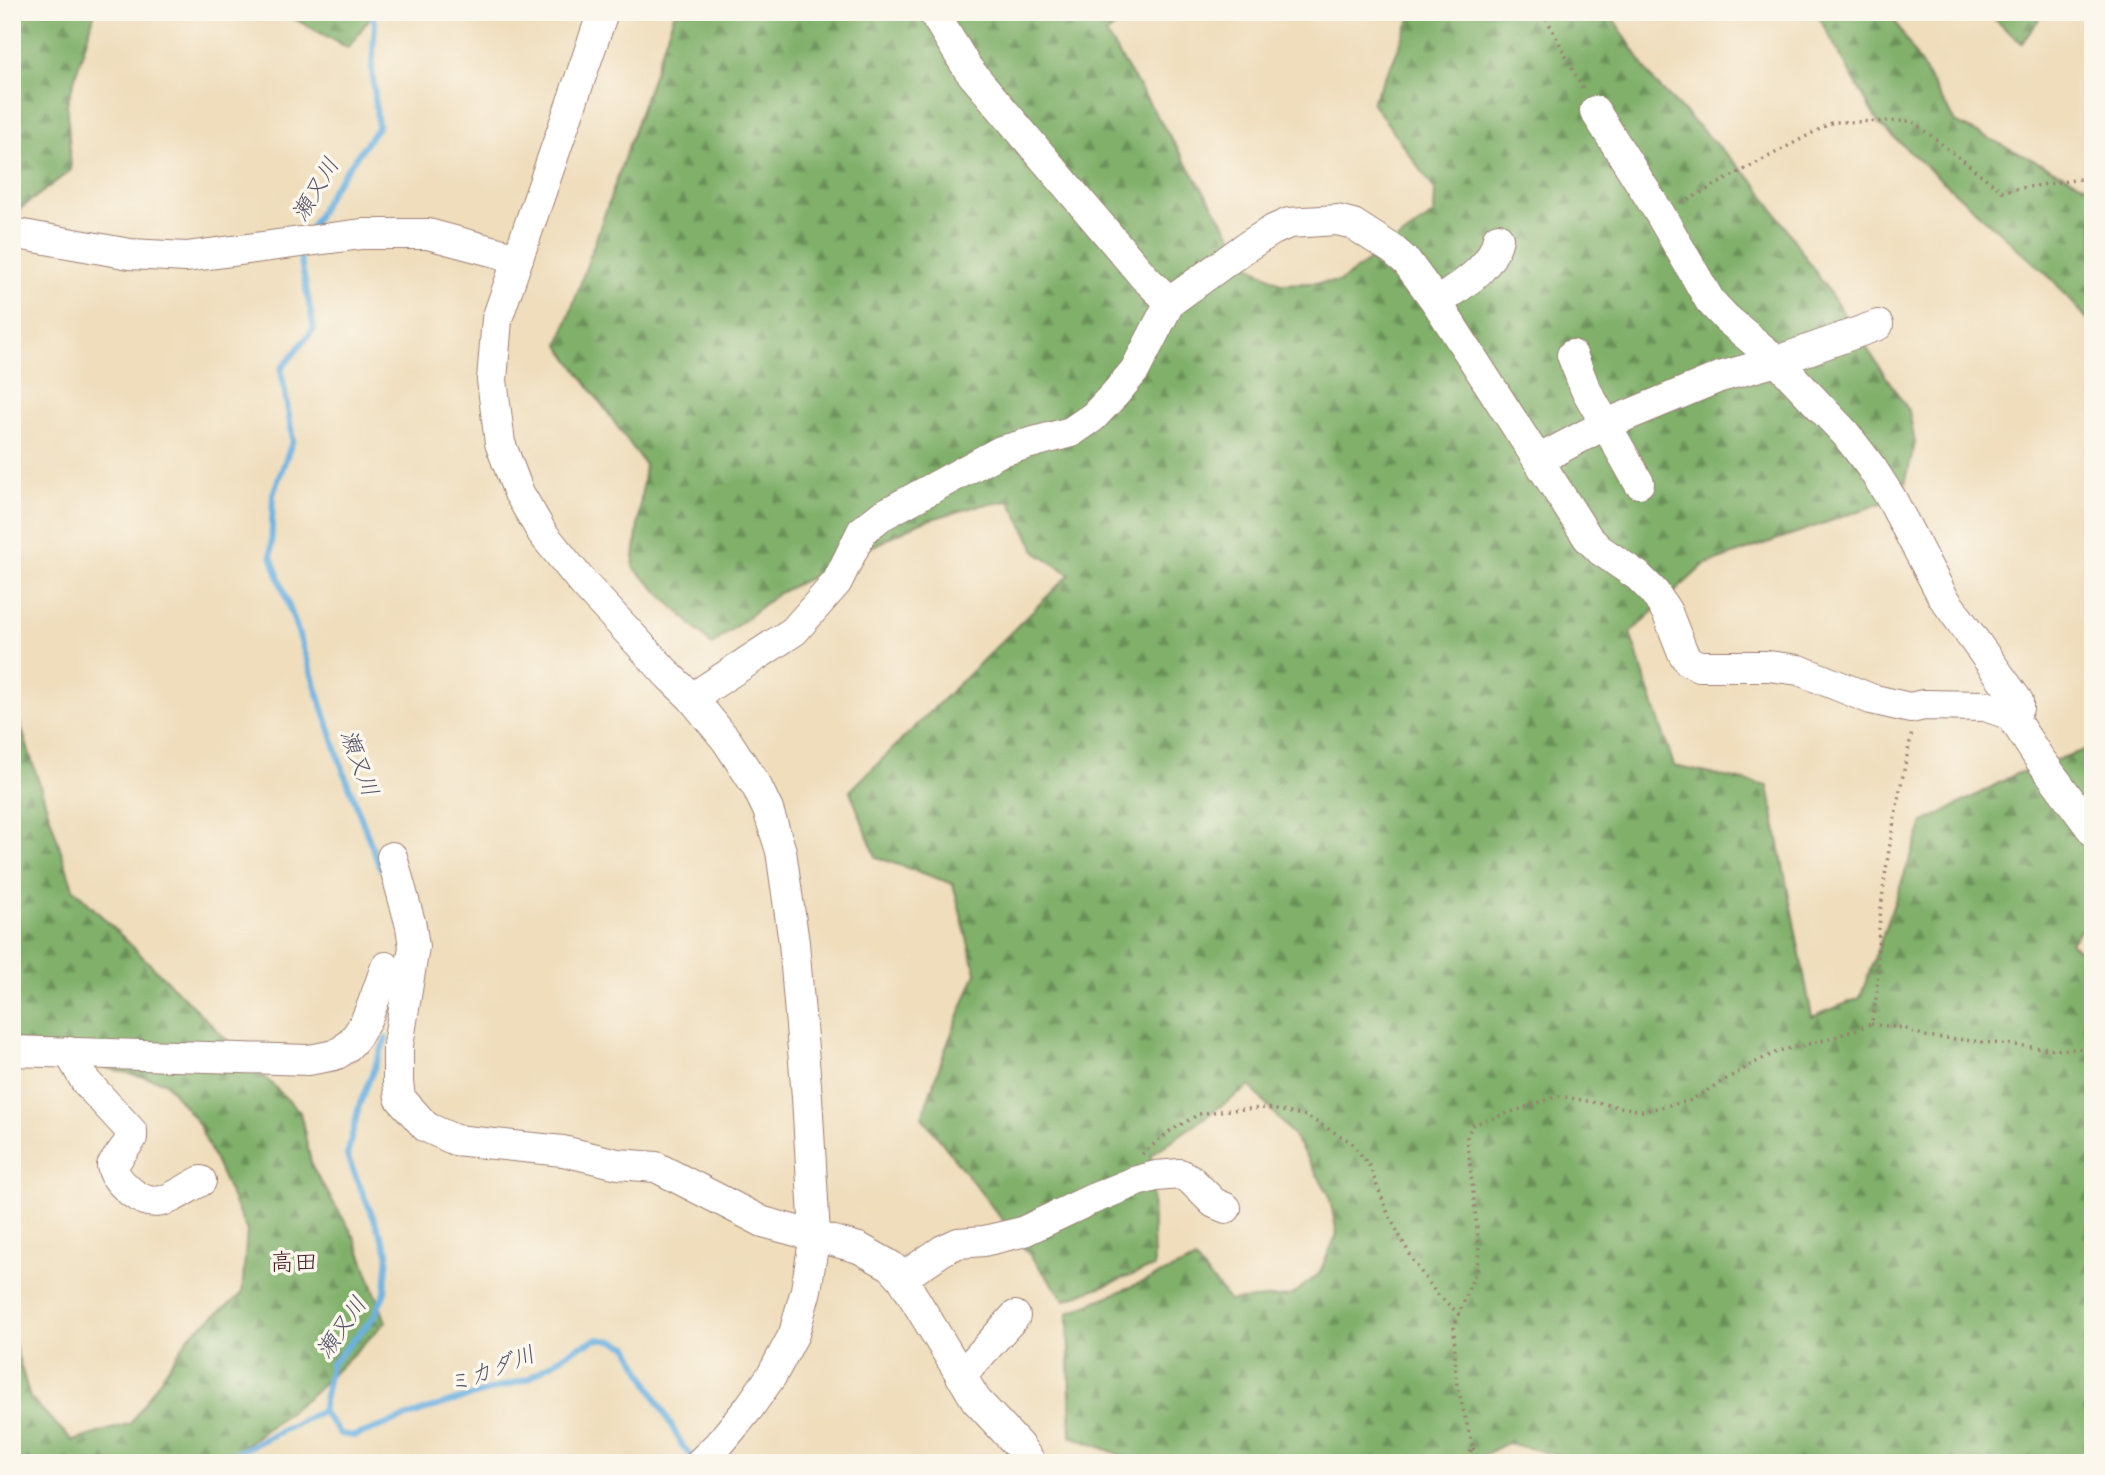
<svg xmlns="http://www.w3.org/2000/svg" width="2105" height="1475" viewBox="0 0 2105 1475" font-family="Mynerve,'Klee One',sans-serif">
	<style>
		.forest { fill: url(#forest-firs); stroke: #65684b; stroke-width: 2 }
		.lines { fill: none; stroke-linecap: round; stroke-linejoin: round }
		.stream { stroke: #69b0e0; stroke-width: 6 }
		.minor-casing { stroke: #9c7e73; stroke-width: 32 }
		.path { stroke: #9c7e73; stroke-width: 3.5; stroke-dasharray: 2 5; stroke-linecap: butt }
		.minor { stroke: #fff; stroke-width: 30 }
		.labels { text-anchor: middle; stroke-width: 7; stroke-linejoin: round; paint-order: stroke }
		.water-label { font-size: 23px; font-style: italic; fill: #55526a; stroke: #fbf7ec }
		.quarter-label { font-size: 24px; fill: #4a1f2b; stroke: #fbf7ec }
	</style>
	<defs>
		<pattern id="forest-firs" width="22" height="20" patternUnits="userSpaceOnUse" patternTransform="scale(1.75)"><rect width="22" height="20" fill="#80b06b"/><path d="M5 1l3.5 6h-7zM16 11l3.5 6h-7z" fill="#6b8f58"/></pattern>
	</defs>
	<rect width="100%" height="100%" fill="#fbf7ec"/>
	<filter id="ink" filterUnits="userSpaceOnUse"><feTurbulence type="fractalNoise" baseFrequency=".0143" numOctaves="2"/><feDisplacementMap in="SourceGraphic" scale="14" xChannelSelector="R" yChannelSelector="G"/><feConvolveMatrix kernelMatrix="1 2 1 2 8 2 1 2 1" color-interpolation-filters="sRGB"/></filter>
	<filter id="wash" filterUnits="userSpaceOnUse"><feTurbulence type="fractalNoise" baseFrequency=".00686" numOctaves="4" result="noise"/><feDisplacementMap in="SourceGraphic" scale="28" xChannelSelector="R" yChannelSelector="G"/><feGaussianBlur stdDeviation="1.57" result="paint"/><feColorMatrix in="noise" values="0 0 0 0 0 0 0 0 0 0 0 0 0 0 0 0 0 1.4 0 .05"/><feComposite in="paint" operator="in"/></filter>
	<g filter="url(#wash)">
		<rect width="100%" height="100%" fill="#efddbb"/>
		<g class="forest">
			<path d="M12,12H95L67,104L71,170L15,213L12,212Z"/>
			<path d="M282,12H374L348,48Z"/>
			<path d="M675,12H1135L1106,34L1250,265L1282,284L1339,282L1434,214L1435,190L1372,102L1394,59L1413,12H1609L1655,83L1757,185L1909,411L1915,443L1902,496L1704,565L1630,633L1674,766L1768,786L1812,1017L1860,998L1923,823L2016,774L2093,747V916L2070,943L2093,960V1463H1593L1507,1443L1469,1463H1142L1071,1436L1068,1313L1195,1260L1230,1301L1290,1296L1319,1274L1337,1234L1329,1194L1293,1135L1250,1086L1151,1155L1154,1267L1065,1300L922,1117L945,1050L976,973L953,884L876,857L850,791L1070,574L1037,553L1010,501L977,506L921,522L777,594L712,645L633,567L645,465L559,345Z"/>
			<path d="M1816,12H1890L1955,122L2093,189V326L2053,280L1879,124Z"/>
			<path d="M1985,12H2044L2022,43Z"/>
			<path d="M12,699L73,888L300,1112L312,1167L355,1238L386,1322L312,1394L222,1463H12V1336L30,1398L73,1441L131,1423L190,1335L242,1294L247,1231L198,1123L165,1082L94,1065L12,1038Z"/>
		</g>
		<g class="lines">
			<g class="stream">
				<path d="M309,232L331,191L378,127L372,68L375,23L371,12"/>
				<path d="M299,251L314,329L281,369L293,440L273,494L271,556L295,623L343,770L380,868"/>
				<path d="M322,1411L331,1365L374,1317L385,1292L388,1252L347,1156L359,1106L386,1038"/>
				<path d="M322,1411L340,1434L354,1436L437,1406L528,1379L576,1348L597,1339L615,1341L628,1347L683,1447L694,1457"/>
				<path d="M216,1463L322,1411"/>
			</g>
		</g>
	</g>
	<g filter="url(#ink)">
		<g class="lines">
			<defs>
				<g id="minor">
					<path d="M603,12L497,319L492,380L500,443L519,493L543,534L583,583L670,677L692,698L727,741L757,787L768,810L781,851L794,943L807,1097L815,1235L806,1290L794,1334L772,1375L748,1409L719,1444L700,1463"/>
					<path d="M933,12L968,69L1145,278L1170,302"/>
					<path d="M1595,111L1660,214L1710,301L1726,318L1777,361L1845,433L1871,467L1891,498L1943,597L2018,701V708L2011,715"/>
					<path d="M12,233L130,254L186,257L362,234H428L518,258"/>
					<path d="M1437,303C1461,285 1492,269 1498,238"/>
					<path d="M1572,355L1585,388L1639,483"/>
					<path d="M1538,460L1604,425L1720,377L1777,361L1878,325"/>
					<path d="M692,698L794,631L837,582L862,531L881,516L1001,451L1071,432L1093,417L1115,394L1135,370L1170,302L1246,247L1273,230L1289,223L1337,220L1353,224L1392,249L1407,262L1437,303L1588,538L1600,550L1638,576L1654,592L1667,612L1683,653L1688,661L1699,666H1769L1799,670L1871,699L1910,708L1924,705L1985,706L2011,715L2039,758L2093,831"/>
					<path d="M392,857L411,926L414,947L398,1045V1082L400,1098L426,1127L455,1140L563,1151L618,1164L656,1167L763,1222L859,1248L891,1266L902,1278L976,1400L1019,1446L1031,1463"/>
					<path d="M12,1051L309,1060C317,1058 329,1057 337,1054C366,1038 375,995 386,967"/>
					<path d="M69,1052L86,1082L132,1132V1138L112,1166C115,1178 122,1184 131,1192C158,1214 175,1194 201,1181"/>
					<path d="M902,1278L943,1250L958,1243L984,1241L1022,1232L1090,1200L1137,1181L1156,1176L1180,1174L1190,1179L1214,1203L1226,1208"/>
					<path d="M961,1376L1015,1316"/>
				</g>
			</defs>
			<use href="#minor" class="minor-casing"/>
			<g class="path">
				<path d="M1543,12L1584,91"/>
				<path d="M1682,203L1833,122L1912,121L2002,191L2093,177"/>
				<path d="M1871,1024L1903,1028L1925,1036L2062,1050L2093,1047"/>
				<path d="M1142,1154L1170,1131L1199,1114L1228,1110L1267,1108L1306,1116L1351,1142L1369,1165L1389,1216L1414,1262L1436,1293L1459,1314"/>
				<path d="M1473,1448L1479,1463"/>
				<path d="M1462,1463L1473,1448L1456,1381L1454,1326L1477,1269L1479,1247L1467,1137L1472,1125L1559,1096L1642,1111L1689,1101L1752,1064L1779,1051L1829,1039L1871,1024C1881,989 1876,954 1880,918C1886,855 1899,794 1912,732"/>
			</g>
			<use href="#minor" class="minor"/>
		</g>
	</g>
	<g class="labels">
		<g class="water-label">
			<text transform="translate(315 189) rotate(-59)" y="8">瀬又川</text>
			<text transform="translate(360 763) rotate(70)" y="8">瀬又川</text>
			<text transform="translate(341 1327) rotate(-55)" y="8">瀬又川</text>
			<text transform="translate(491 1369) rotate(-21)" y="8">ミカダ川</text>
		</g>
		<g class="quarter-label">
			<text x="294" y="1270">高田</text>
		</g>
	</g>
	<rect width="2105" height="1475" fill="none" stroke="#fbf7ec" stroke-width="42"/>
</svg>
